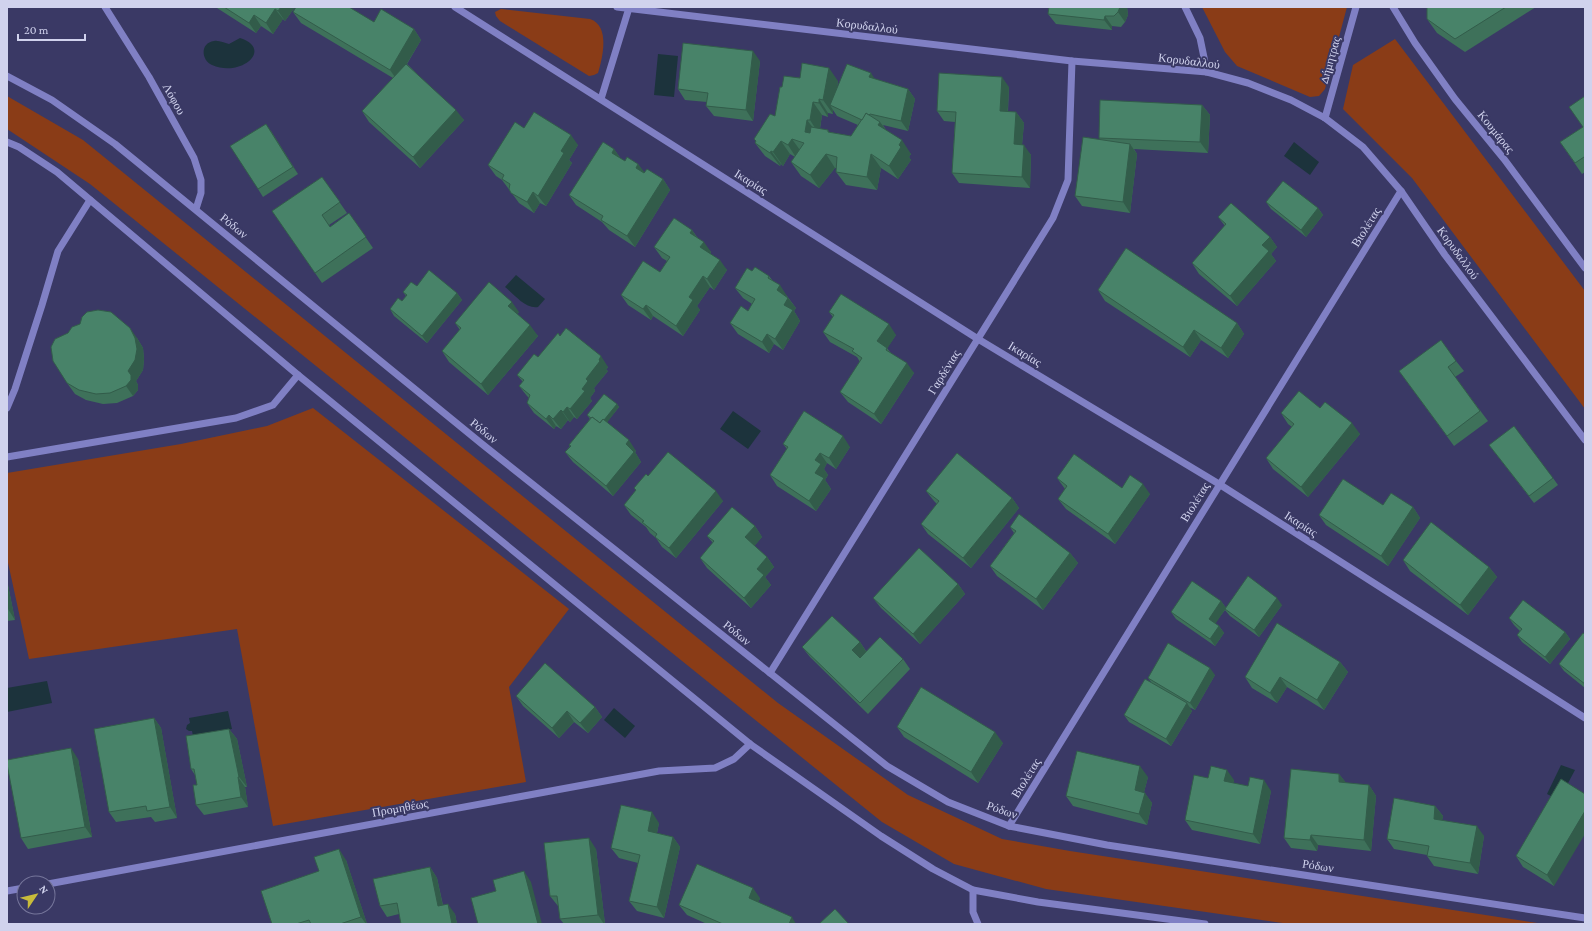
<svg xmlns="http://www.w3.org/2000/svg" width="1592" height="931" viewBox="0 0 1592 931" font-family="'Crimson Pro',serif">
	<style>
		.green { fill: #8a3c17 }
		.water { fill: #1c333c }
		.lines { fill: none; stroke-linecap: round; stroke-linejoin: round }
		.minor { stroke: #8080c4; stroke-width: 7 }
		.wall { fill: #3e715a; fill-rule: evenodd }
		.shaded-wall { fill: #325c4a }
		.building { fill: #488369; stroke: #325c4a }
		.labels { text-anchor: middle; stroke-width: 4; stroke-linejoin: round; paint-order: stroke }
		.street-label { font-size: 12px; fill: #d0d2ed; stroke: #3a3965 }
	</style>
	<rect width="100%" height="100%" fill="#3a3965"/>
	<g class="green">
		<path d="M1202,7H1347L1325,89L1319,96L1310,97L1237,66L1225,52Z"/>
		<path d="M501,9L590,19C610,26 603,56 598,73L594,75L589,76L500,21L496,16L495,12Z"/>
		<path d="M1395,39L1585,291V409L1412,178L1343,109L1353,65Z"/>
		<path d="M7,96L83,140L778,703L908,795L1002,839L1070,851L1544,924H1290L1046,889L954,864L882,822L90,184L7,129Z"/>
		<path d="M313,408L569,609L509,687L526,782L273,826L237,629L29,659L7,558V473L181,444L267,426Z"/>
	</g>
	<g class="water">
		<path d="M240,38C274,49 241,78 212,65C201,60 200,43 214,41C219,40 224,43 229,44Z"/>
		<path d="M658,54L678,56L674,97L654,95Z"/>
		<path d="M1294,142L1319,162L1310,175L1284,156Z"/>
		<path d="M516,275L545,299L538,307C525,309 515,295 505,287Z"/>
		<path d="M733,411L761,431L748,449L720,429Z"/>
		<path d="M47,681L52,703L7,712V688Z"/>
		<path d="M614,708L635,726L625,738L604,720Z"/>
		<path d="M228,711L232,729L193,736L192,731H189L186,729L187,725L190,723L189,718Z"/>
		<path d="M1561,765L1575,770L1559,800L1547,794Z"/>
	</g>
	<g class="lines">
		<g class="minor">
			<path d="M105,7L149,77L194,158L201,180V193L196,209"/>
			<path d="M455,7L978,339L1219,484L1585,718"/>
			<path d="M617,7L1072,61L1207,72L1248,83L1291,100L1325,118L1363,147L1401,191L1445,255L1585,440"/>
			<path d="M1185,7L1200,38L1207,72"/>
			<path d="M1393,7L1415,43L1455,99L1504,159L1585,268"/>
			<path d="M7,76L52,100L115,144L482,444L887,766L948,802L1009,826L1107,845L1585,918"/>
			<path d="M601,99L629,8"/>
			<path d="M1325,118L1356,7"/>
			<path d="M7,142L19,147L57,172L298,375L750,744L881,836L933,869L973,890L1038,902L1205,924"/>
			<path d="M7,408L15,389L42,305L58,251L90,200"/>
			<path d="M7,457L236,418L273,405L298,375"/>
			<path d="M770,673L1053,218L1068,180L1072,61"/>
			<path d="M1009,826L1401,191"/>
			<path d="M48,884L659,771L715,768L734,759L750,744"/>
			<path d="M973,890V912L978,924"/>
			<path d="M7,891L24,888"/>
		</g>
	</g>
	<g class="wall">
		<path d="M216,7H295L285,21L283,19L273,34L261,26L256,33L217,8Z"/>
		<path d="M1049,7H1127L1128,15L1125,22L1121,27L1112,26V30L1056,24L1048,14Z"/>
		<path d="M1427,7H1536L1465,52L1437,33L1427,19Z"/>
		<path d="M293,12L374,22L414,29L421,40L407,64L464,120L420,168L369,122L362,111L393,78L301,23Z"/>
		<path d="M760,61L753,121L714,116L706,106L707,102L685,100L678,89Z"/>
		<path d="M800,78L838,81L837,88L875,79L908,89L915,99L908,131L883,125L886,130L911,154L909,157L911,160L898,179L881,168L877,190L846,185L836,172L837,168H835L819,188L801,176L791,162L795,157L790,154L783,166L781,164L780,166L765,156L755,143L756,142L754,139L775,116L782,87ZM833,110L837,116L858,125L851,136L829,132L828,130L820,129L822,115L828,117V113L833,114Z"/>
		<path d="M1009,87L1008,112H1016L1024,123L1022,145L1031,155L1030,188L959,183L952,173L955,122L944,121L937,111Z"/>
		<path d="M1585,96V172L1582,174L1560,142L1583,127Z"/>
		<path d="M1202,105L1210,115L1208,153L1134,149L1137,154L1130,213L1082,206L1075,196L1100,139L1099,138Z"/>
		<path d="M524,128L578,145L569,160L572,163L546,206L540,203L534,213L519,203L502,180L496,176L488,165Z"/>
		<path d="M271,131L298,174L263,197L258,189Z"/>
		<path d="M614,149L621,159L625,161L638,164L644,173L663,179L670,190L635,247L609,230L602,222L576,205L569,195Z"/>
		<path d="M322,177L347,213L329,225L330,227L349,213L373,248L322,283L272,211Z"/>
		<path d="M1266,202L1318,208L1323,215L1306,237L1271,209Z"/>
		<path d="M1218,217L1270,237L1277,247L1271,254L1276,261L1237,306L1199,274L1192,263L1225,226Z"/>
		<path d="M692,230L697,237L711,252L710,254L727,270L714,290L710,287L697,306L700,310L683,336L653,316L651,320L628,305L621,295L660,272L667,261L662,258L654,247Z"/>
		<path d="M752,271L769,276L773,281L787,296L796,308L794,311L800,321L783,350L774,344L769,353L738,334L730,323L748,311L752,304L743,298L735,288Z"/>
		<path d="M417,286L457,293L462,300L427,343L394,316L390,309L402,301L406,296L403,292Z"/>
		<path d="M1098,290L1237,323L1244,334L1228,358L1201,340L1190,357L1105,301Z"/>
		<path d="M519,312L517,314L538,336L488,395L449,362L442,351L460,330L455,323Z"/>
		<path d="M829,312L896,335L887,348L890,352L914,373L881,424L848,402L840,392L860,362L857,357L830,342L823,332L833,317Z"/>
		<path d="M68,333L137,338L143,348L144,359L143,370L136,381L138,385V390L133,396L117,403L103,404L86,400L75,394L67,383Z"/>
		<path d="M560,336L608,367L606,370L608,371L594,388L595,391L590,398L592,401L577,419L574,417L570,422L568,420L561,429L556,426L554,429L534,413L527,403L529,398L527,396L519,386L523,382L517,375L538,357Z"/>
		<path d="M1456,361L1464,371L1455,377L1488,421L1454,446L1399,371Z"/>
		<path d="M617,404L619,407L607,422L636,451L635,452L641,462L613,496L573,462L565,452L570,446L569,445L590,419L587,415Z"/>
		<path d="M1320,408L1360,434L1308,497L1273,469L1266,458L1292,427L1288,424L1281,413Z"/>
		<path d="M783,444L850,447L836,469L827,463L824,469L828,475L825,480L831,489L816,511L777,486L770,475L787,449Z"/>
		<path d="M1489,445L1553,478L1558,485L1534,503Z"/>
		<path d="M648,476L723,501L676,558L662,547L656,538L650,533L646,527L631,515L624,505L636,491L634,488Z"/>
		<path d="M1057,478L1122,488L1150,494L1115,544L1066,509L1058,499L1065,489Z"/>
		<path d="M926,491L1012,498L1019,508L971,568L928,534L921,524L937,504L934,501Z"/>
		<path d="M1383,505L1413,507L1420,518L1388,566L1326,525L1319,515Z"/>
		<path d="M755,526L762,537L754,546L767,557L774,567L765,577L771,585L751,608L707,568L700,558L713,543L707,536Z"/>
		<path d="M1010,527L1070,553L1078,563L1043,610L997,576L990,566L1014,533Z"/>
		<path d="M1403,560L1489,567L1497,577L1468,615L1410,571Z"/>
		<path d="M7,580L15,620L7,621Z"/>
		<path d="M958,584L965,594L920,644L881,608L873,598Z"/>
		<path d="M1221,601L1226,608L1282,605L1259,637L1230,616L1225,610L1215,623L1219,626L1224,633L1215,646L1176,619L1171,612Z"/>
		<path d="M1509,618L1565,632L1570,639L1550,664L1522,642L1517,635L1520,631L1514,625Z"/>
		<path d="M1585,634V688L1564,671L1559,664Z"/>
		<path d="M860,642L866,651L903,659L910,669L868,714L810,657L802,647Z"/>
		<path d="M1340,662L1348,672L1324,710L1287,687L1277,703L1252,688L1245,677Z"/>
		<path d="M1215,675L1195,710L1189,707L1192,711L1171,746L1129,722L1124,715L1151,682L1148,678Z"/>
		<path d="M516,696L595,707L602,717L588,733L574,722L559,738L523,706Z"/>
		<path d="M154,718L161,728L177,818L155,822L151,817L116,822L109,812Z"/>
		<path d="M897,727L1003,743L978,783L904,737Z"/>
		<path d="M229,729L237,739L247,787H245L248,807L204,815L196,805L197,785L195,775L191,769Z"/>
		<path d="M78,759L92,837L28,849L21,838Z"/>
		<path d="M1339,774L1346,783L1369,785L1376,796L1371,851L1318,845L1317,851L1291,848L1284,838Z"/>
		<path d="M1148,777L1144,792L1152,803L1147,825L1073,806L1066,796Z"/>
		<path d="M1208,778L1234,780L1233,783L1271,791L1260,844L1192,830L1185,820Z"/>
		<path d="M1561,779L1554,886L1523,867L1516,856Z"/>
		<path d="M1435,806L1443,816L1442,820L1484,836L1478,874L1434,866L1427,856V855L1394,849L1387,839Z"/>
		<path d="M659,823L657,833L673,837L680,847L664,918L637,911L629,901L638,863L619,858L611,848Z"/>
		<path d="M596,849L605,924H564L560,919L559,906H558L550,896Z"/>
		<path d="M346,860L367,924H272L319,871Z"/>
		<path d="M430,867L437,878L443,905L455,914L457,924H401L399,914L387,917L380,906Z"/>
		<path d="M760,898L758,903L796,924H707L687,915L679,905Z"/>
	</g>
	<g class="shaded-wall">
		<path d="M281,7H295L285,21L278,11Z"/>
		<path d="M1120,7H1127L1128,15L1125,22L1118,12Z"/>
		<path d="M275,9L283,19L273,34L266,23Z"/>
		<path d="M254,15L261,26L256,33L249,23Z"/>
		<path d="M1105,16L1112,26V30L1104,20Z"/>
		<path d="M414,29L421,40L397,80L390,70Z"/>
		<path d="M753,51L760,61L753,121L746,110Z"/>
		<path d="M829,68L838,81L834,107L830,105L833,110V114L823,100Z"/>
		<path d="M871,73L878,84L869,77Z"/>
		<path d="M1002,77L1009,87L1007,122L1000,111Z"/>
		<path d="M908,89L915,99L908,131L901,121Z"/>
		<path d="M819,99L828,113V117L819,103Z"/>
		<path d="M813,102L822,115L819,134L810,120Z"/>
		<path d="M1202,105L1210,115L1208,153L1200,142Z"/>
		<path d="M456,110L464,120L420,168L413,157Z"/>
		<path d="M1016,112L1024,123L1021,155L1014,144Z"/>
		<path d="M807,120L817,133L815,145L805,132Z"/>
		<path d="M880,122L890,135L878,125Z"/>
		<path d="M266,124L271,131L298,174L293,167Z"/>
		<path d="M571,135L578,145L569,160L572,163L546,206L538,196L561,151Z"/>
		<path d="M792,139L802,153L797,159L788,145Z"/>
		<path d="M902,140L911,154L909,157L911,160L898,179L889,166L899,145Z"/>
		<path d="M781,141L790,154L783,166L773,152Z"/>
		<path d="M1130,144L1137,154L1130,213L1123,202Z"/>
		<path d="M1024,145L1031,155L1030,188L1022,177Z"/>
		<path d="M614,149L621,159L612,153Z"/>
		<path d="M771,151L781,164L780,166L770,153Z"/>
		<path d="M826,154L835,168L819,188L810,175Z"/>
		<path d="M871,154L881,168L877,190L867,177Z"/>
		<path d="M638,164L646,174L636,168Z"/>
		<path d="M663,179L670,190L635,247L627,236Z"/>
		<path d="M533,192L540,203L534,213L527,202Z"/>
		<path d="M1318,208L1323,215L1306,237L1301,230Z"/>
		<path d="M692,230L699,241L690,233Z"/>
		<path d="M1270,237L1277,247L1271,254L1276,261L1237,306L1230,296L1262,245Z"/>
		<path d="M704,242L711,252L708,258L700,247Z"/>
		<path d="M720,260L727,270L714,290L707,279Z"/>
		<path d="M703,276L710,287L697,306L700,310L683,336L676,326L689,297Z"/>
		<path d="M780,285L787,296L784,301L777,290Z"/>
		<path d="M457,293L462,300L427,343L422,336Z"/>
		<path d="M788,298L796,308L794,311L800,321L783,350L775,339L784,305Z"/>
		<path d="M512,302L519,312L515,317L508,306Z"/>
		<path d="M646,305L653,316L651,320L643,309Z"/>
		<path d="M1237,323L1244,334L1228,358L1221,348Z"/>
		<path d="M889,324L896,335L885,352L877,341Z"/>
		<path d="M530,325L538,336L488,395L481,384Z"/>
		<path d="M130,328L137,338L143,348L144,359L143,370L136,381L138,385V390L133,396L126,386Z"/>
		<path d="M1194,330L1201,340L1190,357L1183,347Z"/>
		<path d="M767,334L774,344L769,353L762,342Z"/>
		<path d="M601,356L608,367L606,370L608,371L594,388L595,391L590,398L592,401L577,419L570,409L582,389L586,379Z"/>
		<path d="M907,363L914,373L881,424L874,414Z"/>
		<path d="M617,404L619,407L602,429L599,426Z"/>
		<path d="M567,407L574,417L570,422L563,412Z"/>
		<path d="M561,410L568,420L561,429L553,419Z"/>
		<path d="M549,415L556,426L554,429L546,419Z"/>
		<path d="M1352,423L1360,434L1308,497L1301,487Z"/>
		<path d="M843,436L850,447L836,469L829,458Z"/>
		<path d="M629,440L636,451L635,452L641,462L613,496L606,486L626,444Z"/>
		<path d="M820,453L827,463L824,469L828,475L825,480L831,489L816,511L809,501L815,473V460Z"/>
		<path d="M1143,484L1150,494L1115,544L1108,534Z"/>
		<path d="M716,491L723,501L676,558L669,548Z"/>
		<path d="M1012,498L1019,508L971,568L963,558Z"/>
		<path d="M1413,507L1420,518L1388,566L1381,556Z"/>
		<path d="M755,526L762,537L753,548L745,537Z"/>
		<path d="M1070,553L1078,563L1043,610L1036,599Z"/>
		<path d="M767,557L774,567L765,577L771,585L751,608L744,598L757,569Z"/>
		<path d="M1489,567L1497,577L1468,615L1460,605Z"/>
		<path d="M7,580L15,620L8,609L7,606Z"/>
		<path d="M958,584L965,594L920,644L913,634Z"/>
		<path d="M1277,598L1282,605L1259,637L1254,630Z"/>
		<path d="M1221,601L1226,608L1214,626L1209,619Z"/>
		<path d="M1219,626L1224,633L1215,646L1210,639Z"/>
		<path d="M1565,632L1570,639L1550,664L1545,657Z"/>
		<path d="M860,642L867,653L859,661L852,650Z"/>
		<path d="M1340,662L1348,672L1324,710L1317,700Z"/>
		<path d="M1210,668L1215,675L1195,710L1190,703Z"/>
		<path d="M1280,677L1287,687L1277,703L1270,693Z"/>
		<path d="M1187,703L1192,711L1171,746L1166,739Z"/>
		<path d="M595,707L602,717L588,733L580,723Z"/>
		<path d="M567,711L574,722L559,738L552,728Z"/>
		<path d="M154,718L161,728L177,818L170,807Z"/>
		<path d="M229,729L237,739L247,787L239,777Z"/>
		<path d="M995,732L1003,743L978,783L971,772Z"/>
		<path d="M71,748L78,759L92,837L85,827Z"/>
		<path d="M1140,766L1148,777L1142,800L1135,790Z"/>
		<path d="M1227,770L1234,780L1232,792L1224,781Z"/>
		<path d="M1339,774L1347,784L1339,782Z"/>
		<path d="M238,777L245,787L248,807L241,797Z"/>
		<path d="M1264,780L1271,791L1260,844L1253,834Z"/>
		<path d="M1369,785L1376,796L1371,851L1364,840Z"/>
		<path d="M1145,793L1152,803L1147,825L1139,814Z"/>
		<path d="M1435,806L1443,816L1441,829L1434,819Z"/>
		<path d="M1585,811V834L1554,886L1547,875Z"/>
		<path d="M652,812L659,823L655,842L648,831Z"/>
		<path d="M1477,826L1484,836L1478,874L1470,863Z"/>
		<path d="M1311,835L1318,845L1317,851L1310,840Z"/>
		<path d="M673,837L680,847L664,918L657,907Z"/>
		<path d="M589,838L596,849L605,924H604L598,915Z"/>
		<path d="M339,849L346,860L367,924H366L361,917Z"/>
		<path d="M430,867L437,878L445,916L438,906Z"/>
		<path d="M524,871L531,882L542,924H538Z"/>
		<path d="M753,888L760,898L756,909L749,898Z"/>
		<path d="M448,904L455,914L457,924H452Z"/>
		<path d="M792,917L796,924H789Z"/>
	</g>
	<g class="building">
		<path d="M224,7H281L278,11L275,9L266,23L254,15L249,23Z"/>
		<path d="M296,7H349L374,22L381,9L414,29L390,70L293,12Z"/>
		<path d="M1049,7H1120L1118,12L1114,16H1105L1104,20L1048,14Z"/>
		<path d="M1427,7H1506L1455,39L1427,19Z"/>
		<path d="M683,43L753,51L746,110L706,106L708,93L678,89Z"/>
		<path d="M802,63L829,68L823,100L819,99V103L813,102L810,120H807L805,132L810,133L811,127L828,130V132L851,136L866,113L880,122L878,125L902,140L899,145L901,147L889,166L871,154L867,177L836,172L837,157L826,154L810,175L791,162L804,143L792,139L788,145L781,141L773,152L771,151L770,153L755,143L756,141L754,139L770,114L775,116L780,87H782L784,76L800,78Z"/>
		<path d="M406,64L456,110L413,157L362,111Z"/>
		<path d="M847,64L871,73L869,77L908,89L901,121L870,114L869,115L866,113L862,120L830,105Z"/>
		<path d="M939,73L1002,77L1000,111L1016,112L1014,144L1024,145L1022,177L952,173L956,112L937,111Z"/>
		<path d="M1585,96V157H1584L1575,163L1560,142L1583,127L1569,107Z"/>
		<path d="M1100,100L1202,105L1200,142L1099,138Z"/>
		<path d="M534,112L571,135L561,151L564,153L538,196L533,192L527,202L511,193L509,189L510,184L502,179L504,175L488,165L515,122L524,128Z"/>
		<path d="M266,124L293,167L258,189L230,146Z"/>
		<path d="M1083,137L1130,144L1123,202L1075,196Z"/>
		<path d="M603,142L614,149L612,153L625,161L627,157L638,164L636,168L644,173L647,169L663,179L627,236L601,220L603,216L569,195Z"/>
		<path d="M322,177L340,202L322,215L330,227L349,213L366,237L315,273L272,211Z"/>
		<path d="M1283,181L1318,208L1301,230L1266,202Z"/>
		<path d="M1231,203L1270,237L1262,245L1269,251L1230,296L1192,263L1226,224L1218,217Z"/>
		<path d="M674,218L692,230L690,233L704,242L700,247L720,260L707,279L703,276L689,297L693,300L676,326L646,305L643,309L621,295L643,261L660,272L670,257L654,247Z"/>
		<path d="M1126,248L1237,323L1221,348L1194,330L1183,347L1098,290Z"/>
		<path d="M755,267L769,276L768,278L780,285L777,290L788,298L784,305L793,310L775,339L767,334L762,342L730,323L741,306L748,311L755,299L735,288L747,268L752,271Z"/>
		<path d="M429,270L457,293L422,336L390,309L398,298L402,301L407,295L403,292L411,282L417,286Z"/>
		<path d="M489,282L512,302L508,306L530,325L481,384L442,351L461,328L455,323Z"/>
		<path d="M841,294L889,324L877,341L887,348L886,350L907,363L874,414L840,392L862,358L852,351L854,349L823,332L834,315L829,312Z"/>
		<path d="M98,310L111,312L130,328L135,338L137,349L135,360L128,371L131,375V380L126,386L110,393L96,394L79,390L67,383L53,361L51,347L55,339L68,333L72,327L80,324L82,317L87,312Z"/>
		<path d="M566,328L601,356L599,360L600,361L586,379L588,381L582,389L585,391L570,409L567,407L563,412L561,410L553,419L549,415L546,419L527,403L530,395L519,386L524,380L517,375L534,354L538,357L558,333L560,336Z"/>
		<path d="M1441,340L1456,361L1448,367L1480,411L1447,436L1399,371Z"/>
		<path d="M1299,391L1320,408L1325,402L1352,423L1301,487L1266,458L1294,424L1281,413Z"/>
		<path d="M604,394L617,404L604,420L603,419L600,423L592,417L591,418L587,415Z"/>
		<path d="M804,411L843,436L829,458L820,453L815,460L821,464L815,473L824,478L809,501L770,475L788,447L783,444Z"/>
		<path d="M592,417L600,423L603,419L629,440L626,444L634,452L606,486L565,452L571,446L569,445Z"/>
		<path d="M1514,426L1553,478L1529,496L1489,445Z"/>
		<path d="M668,452L716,491L669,548L655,537L657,534L642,522L644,521L624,505L636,490L634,488L646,474L648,476Z"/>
		<path d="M957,453L1012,498L963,558L921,524L939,501L926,491Z"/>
		<path d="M1074,454L1122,488L1130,475L1143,484L1108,534L1058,499L1067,486L1057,478Z"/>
		<path d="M1343,479L1383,505L1391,493L1413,507L1381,556L1319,515Z"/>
		<path d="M732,507L755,526L745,537L767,557L757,569L764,575L744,598L700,558L714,541L707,536Z"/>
		<path d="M1019,514L1070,553L1036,599L990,566L1016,531L1010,527Z"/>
		<path d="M1431,522L1489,567L1460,605L1403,560Z"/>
		<path d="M919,548L958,584L913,634L873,598Z"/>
		<path d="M1248,576L1277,598L1254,630L1225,609Z"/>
		<path d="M1192,581L1221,601L1209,619L1219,626L1210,639L1171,612Z"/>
		<path d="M1523,600L1565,632L1545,657L1517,635L1522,629L1509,618Z"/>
		<path d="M832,616L860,642L852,650L860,658L880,637L903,659L860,703L802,647Z"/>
		<path d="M1277,623L1340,662L1317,700L1280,677L1270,693L1245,677Z"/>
		<path d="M1583,633L1585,634V684L1559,664Z"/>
		<path d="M1168,643L1210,668L1190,703L1148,678Z"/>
		<path d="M545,663L595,707L580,723L567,711L552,728L516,696Z"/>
		<path d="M1145,679L1187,703L1166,739L1124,715Z"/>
		<path d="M921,687L995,732L971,772L897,727Z"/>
		<path d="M154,718L170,807L147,811L146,806L109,812L94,729Z"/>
		<path d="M229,729L239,777H238L241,797L196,805L193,785H197L194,769H191L186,736Z"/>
		<path d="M71,748L85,827L21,838L7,764V760Z"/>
		<path d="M1077,751L1140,766L1135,790L1145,793L1139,814L1066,796Z"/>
		<path d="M1211,766L1227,770L1224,781L1248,786L1250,777L1264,780L1253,834L1185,820L1194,775L1208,778Z"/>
		<path d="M1291,769L1339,774V782L1369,785L1364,840L1311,835L1310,840L1284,838Z"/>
		<path d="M1561,779L1585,794V811L1547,875L1516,856Z"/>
		<path d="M1394,798L1435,806L1434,819L1477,826L1470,863L1427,856L1429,846L1387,839Z"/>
		<path d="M621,805L652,812L648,831L673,837L657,907L629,901L640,855L611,848Z"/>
		<path d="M589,838L598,915L560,919L557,896H550L544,843Z"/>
		<path d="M339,849L361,917L340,924H311L309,920L296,924H272L261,891L319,871L314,857Z"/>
		<path d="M697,864L753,888L749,898L792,917L789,924H723L679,905Z"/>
		<path d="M430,867L438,906L448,904L452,924H401L397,903L380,906L373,879Z"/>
		<path d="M524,871L538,924H478L471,898L496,891L493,880Z"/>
		<path d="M835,909L849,924H819Z"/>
	</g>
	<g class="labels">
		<g class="street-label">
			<text transform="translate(867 26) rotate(7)" y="4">Κορυδαλλού</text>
			<text transform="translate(1330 60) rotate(-74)" y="4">Δήμητρας</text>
			<text transform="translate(1189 61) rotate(7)" y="4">Κορυδαλλού</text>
			<text transform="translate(174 99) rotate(61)" y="4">Λόφου</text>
			<text transform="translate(1496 132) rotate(51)" y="4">Κουμάρας</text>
			<text transform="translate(751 182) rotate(32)" y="4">Ικαρίας</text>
			<text transform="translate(234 226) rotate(39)" y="4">Ρόδων</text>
			<text transform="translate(1366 227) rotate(-58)" y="4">Βιολέτας</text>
			<text transform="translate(1458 253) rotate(54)" y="4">Κορυδαλλού</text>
			<text transform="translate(1025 354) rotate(31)" y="4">Ικαρίας</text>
			<text transform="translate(944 372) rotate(-58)" y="4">Γαρδένιας</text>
			<text transform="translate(484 431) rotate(39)" y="4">Ρόδων</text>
			<text transform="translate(1195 502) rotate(-58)" y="4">Βιολέτας</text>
			<text transform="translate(1301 524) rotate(33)" y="4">Ικαρίας</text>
			<text transform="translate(737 633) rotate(39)" y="4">Ρόδων</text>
			<text transform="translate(1026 778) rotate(-58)" y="4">Βιολέτας</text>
			<text transform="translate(400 808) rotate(-10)" y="4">Προμηθέως</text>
			<text transform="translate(1002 810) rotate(19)" y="4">Ρόδων</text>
			<text transform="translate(1318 866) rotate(9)" y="4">Ρόδων</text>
		</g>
	</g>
	<rect width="1592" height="931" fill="none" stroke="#d0d2ed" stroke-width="16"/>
	<g transform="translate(36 895) rotate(55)"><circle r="19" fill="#3a3965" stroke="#76769b"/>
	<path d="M0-3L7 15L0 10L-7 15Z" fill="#c8bb3b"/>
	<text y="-6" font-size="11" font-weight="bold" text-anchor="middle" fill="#d0d2ed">N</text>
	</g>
	<path d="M18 34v6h67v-6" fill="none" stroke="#d0d2ed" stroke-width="2"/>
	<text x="24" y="34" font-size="12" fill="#d0d2ed" stroke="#3a3965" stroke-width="3" paint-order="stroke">20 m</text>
</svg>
